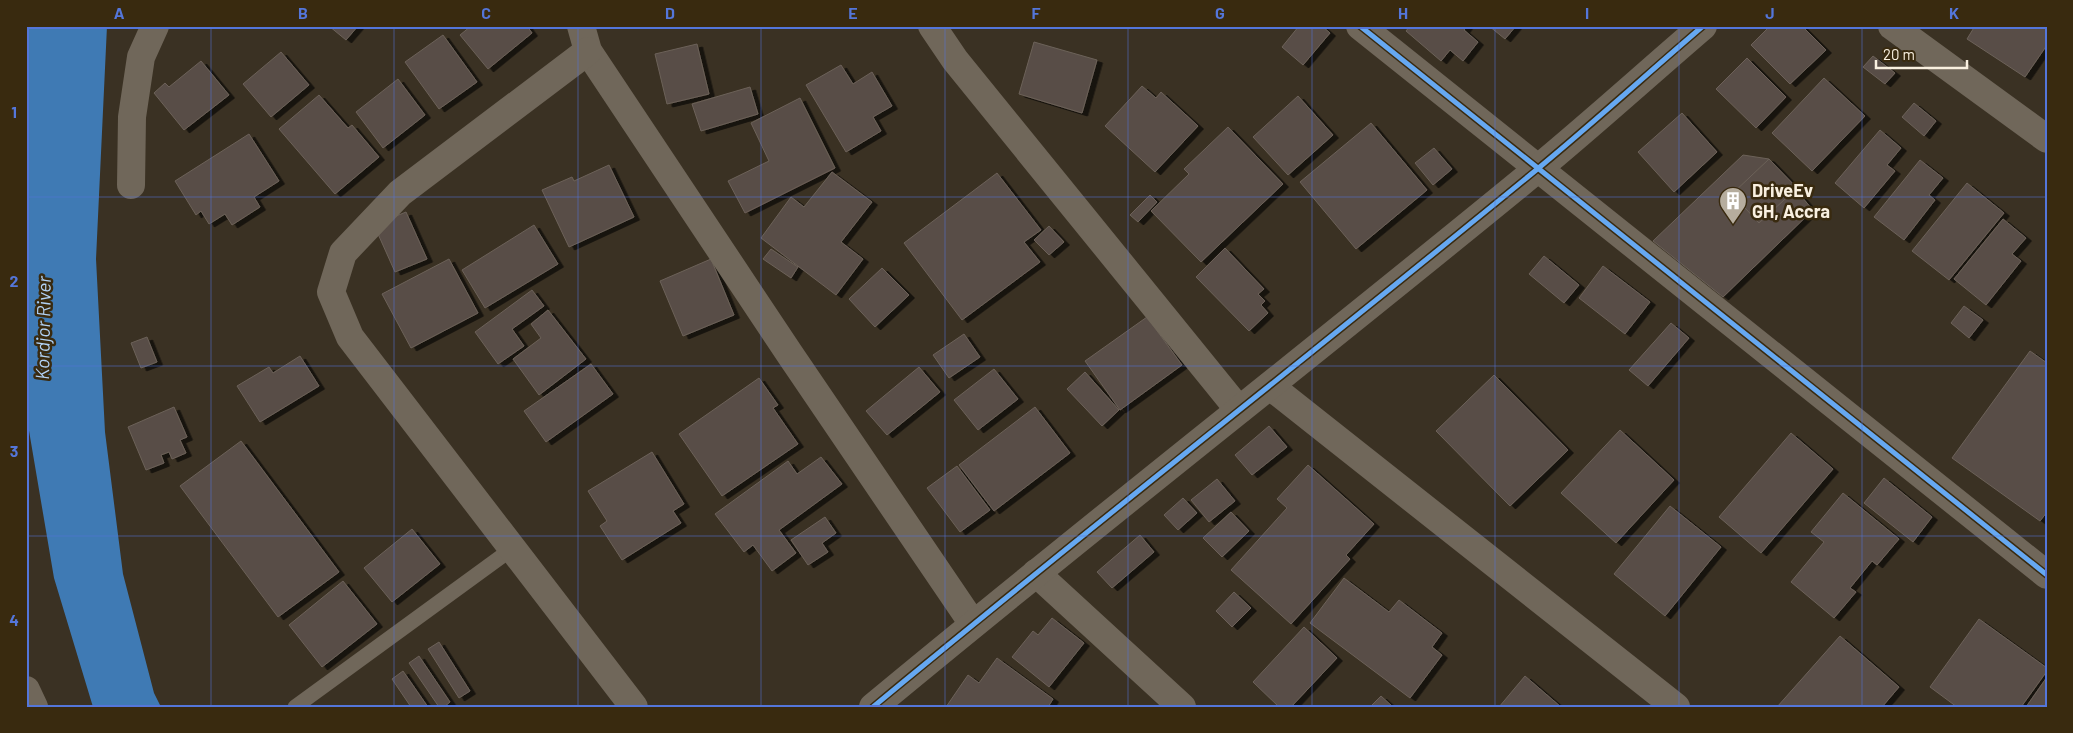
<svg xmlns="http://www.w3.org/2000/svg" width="2073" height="733" viewBox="0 0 2073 733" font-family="Barlow,sans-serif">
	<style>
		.water { fill: #3f7ab4 }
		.building { fill: #584e46; stroke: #6c6159; filter: url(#shadow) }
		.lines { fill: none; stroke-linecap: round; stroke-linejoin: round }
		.service { stroke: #70675a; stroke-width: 15 }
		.minor { stroke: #70675a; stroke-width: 28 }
		.cycleway-casing { stroke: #392a0f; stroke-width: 8 }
		.cycleway { stroke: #66a8f1; stroke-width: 5 }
		.grid { fill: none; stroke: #5476da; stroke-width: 1; stroke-opacity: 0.55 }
		.labels { text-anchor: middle; stroke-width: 5; stroke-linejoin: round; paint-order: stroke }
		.poi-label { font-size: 18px; font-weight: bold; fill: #f9f0e0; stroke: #392a0f; text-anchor: start }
		.water-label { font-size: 19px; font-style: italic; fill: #b1d1f4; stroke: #392a0f }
		.neatline { fill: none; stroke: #5476da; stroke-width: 2 }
		.grid-label { font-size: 16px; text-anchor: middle; font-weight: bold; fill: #5476da }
	</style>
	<defs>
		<filter id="shadow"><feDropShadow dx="5.5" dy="3" stdDeviation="0" flood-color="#0009"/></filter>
	</defs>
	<rect width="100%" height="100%" fill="#3a3123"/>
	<path class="water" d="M27,26H107L96,259L105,432L123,574L154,693L161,707H93L54,578L26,413Z"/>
	<g class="building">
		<path d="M329,26H358L346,40Z"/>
		<path d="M471,26H527L532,33L488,69L460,35Z"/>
		<path d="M1299,26H1322L1330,33L1303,65L1282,47Z"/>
		<path d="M1410,26H1467L1464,30L1478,42L1463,61L1450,50L1441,61L1406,31Z"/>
		<path d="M1489,26H1516L1505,39Z"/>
		<path d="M1770,26H1802L1826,50L1790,84L1751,45Z"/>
		<path d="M1975,26H2047V45L2025,77L1967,39Z"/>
		<path d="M443,35L477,82L439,109L405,62Z"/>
		<path d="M1034,42L1097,60L1082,113L1019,94Z"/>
		<path d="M697,44L709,94L667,104L655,54Z"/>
		<path d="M281,52L309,85L271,117L243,84Z"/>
		<path d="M1873,56L1895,73L1885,84L1863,67Z"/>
		<path d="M1747,58L1786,97L1756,128L1716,89Z"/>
		<path d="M201,61L229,95L184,130L154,93L165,83L169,87Z"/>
		<path d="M841,65L853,84L872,72L892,106L873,117L881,131L846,152L806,85Z"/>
		<path d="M1824,78L1865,116L1812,171L1772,133Z"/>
		<path d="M398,79L425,115L383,148L356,112Z"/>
		<path d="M1142,86L1156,98L1161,92L1198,126L1155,172L1105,126Z"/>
		<path d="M750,87L758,114L701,131L692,104Z"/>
		<path d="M319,95L348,128L352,125L379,157L335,194L279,129Z"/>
		<path d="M1298,96L1333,135L1288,175L1253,137Z"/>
		<path d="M800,98L835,168L745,213L728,181L769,161L751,123Z"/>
		<path d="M1914,103L1936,121L1924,136L1902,117Z"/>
		<path d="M1682,113L1717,152L1674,192L1638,152Z"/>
		<path d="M1371,123L1427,190L1356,249L1300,182Z"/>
		<path d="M1228,127L1283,184L1201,262L1151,211L1189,174L1184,169Z"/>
		<path d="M1880,130L1901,148L1887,165L1895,171L1864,208L1835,183Z"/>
		<path d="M249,134L279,181L254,197L260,207L232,225L225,214L209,224L201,211L196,215L175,181Z"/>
		<path d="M1434,148L1452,169L1433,185L1415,163Z"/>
		<path d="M1743,155L1769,159L1813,210L1723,297L1653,241Z"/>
		<path d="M1769,159L1797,188L1759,223L1732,194Z"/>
		<path d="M1920,160L1943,178L1929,195L1935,200L1904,240L1874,217Z"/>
		<path d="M609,165L634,217L569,247L542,190L572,177L574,181Z"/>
		<path d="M832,172L872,202L841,242L863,259L836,295L761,238L791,197L804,207Z"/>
		<path d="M997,173L1041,230L1024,242L1040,262L962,320L904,243Z"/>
		<path d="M1967,183L2004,213L1949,280L1912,251Z"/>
		<path d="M1150,195L1157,202L1138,222L1130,215Z"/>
		<path d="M406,212L427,259L395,272L374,225Z"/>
		<path d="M2003,219L2026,238L2012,254L2021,261L1986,305L1954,279Z"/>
		<path d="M534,225L558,264L485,308L462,270Z"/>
		<path d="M1049,226L1064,242L1049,255L1034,240Z"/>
		<path d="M1225,248L1264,289L1258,294L1265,301L1261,305L1268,313L1249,331L1196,277Z"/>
		<path d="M771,249L798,267L791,278L763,259Z"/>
		<path d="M1544,256L1579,285L1564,303L1529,274Z"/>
		<path d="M449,259L478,313L411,348L382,294Z"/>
		<path d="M711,259L734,315L683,336L660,281Z"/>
		<path d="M1603,266L1650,302L1625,334L1579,298Z"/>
		<path d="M882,268L909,295L875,327L849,299Z"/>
		<path d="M532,290L544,306L512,329L524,346L498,364L475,332Z"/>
		<path d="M1964,306L1983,320L1969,338L1951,323Z"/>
		<path d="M548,310L586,359L539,395L513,359L541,338L531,324Z"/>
		<path d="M1147,317L1182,365L1120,410L1085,361Z"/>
		<path d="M1671,323L1689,338L1648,386L1629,370Z"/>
		<path d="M964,334L980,357L949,378L933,355Z"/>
		<path d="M147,337L157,362L141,368L131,343Z"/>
		<path d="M2030,351L2047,363V512L2040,521L1952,458Z"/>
		<path d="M300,356L319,386L260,422L237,386L269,367L273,373Z"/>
		<path d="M591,364L613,394L546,442L524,411Z"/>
		<path d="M919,367L940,392L887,435L866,411Z"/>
		<path d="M994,369L1018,399L978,430L954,400Z"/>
		<path d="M1085,372L1119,410L1102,426L1067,389Z"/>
		<path d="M1494,375L1568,450L1510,506L1436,431Z"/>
		<path d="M759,378L778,405L773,408L798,444L722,496L679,434Z"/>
		<path d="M174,407L187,437L180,440L186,453L172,459L169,452L161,455L164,463L146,470L128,427Z"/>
		<path d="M1035,407L1070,453L994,511L959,465Z"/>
		<path d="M1269,426L1287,447L1252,475L1235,455Z"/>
		<path d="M1620,430L1674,480L1616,543L1561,493Z"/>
		<path d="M1791,433L1833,469L1761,553L1719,517Z"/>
		<path d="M241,441L339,572L278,617L180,486Z"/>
		<path d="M652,452L684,504L673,511L681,523L622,560L600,526L607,521L588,491Z"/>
		<path d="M821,457L842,484L779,530L796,553L772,571L753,545L744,552L715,514L788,461L797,474Z"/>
		<path d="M1308,465L1374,524L1346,555L1350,559L1291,624L1231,570L1287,508L1277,499Z"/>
		<path d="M957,466L990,510L960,532L927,488Z"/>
		<path d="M1884,478L1932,517L1913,542L1864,503Z"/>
		<path d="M1217,479L1235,501L1209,522L1191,500Z"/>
		<path d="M1843,493L1899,539L1877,565L1872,561L1850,588L1856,592L1834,618L1791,582L1824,542L1811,532Z"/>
		<path d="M1183,498L1197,513L1178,530L1164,515Z"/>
		<path d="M1670,506L1721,547L1665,616L1614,574Z"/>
		<path d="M1231,512L1249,531L1222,557L1203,538Z"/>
		<path d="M825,517L836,533L822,543L828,552L808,565L791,540Z"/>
		<path d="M412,529L440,564L392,602L364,568Z"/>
		<path d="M1140,535L1154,552L1112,588L1097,572Z"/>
		<path d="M1344,578L1389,612L1399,600L1442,633L1432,647L1442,655L1410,698L1310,623Z"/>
		<path d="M343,581L377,624L322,667L289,625Z"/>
		<path d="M1234,592L1251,608L1232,627L1216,611Z"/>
		<path d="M1052,618L1084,643L1049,687L1012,657L1033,631L1038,635Z"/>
		<path d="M1979,619L2047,668V671L2021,707H1957L1930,687Z"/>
		<path d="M1304,627L1337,658L1291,707H1279L1253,682Z"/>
		<path d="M1840,636L1899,687L1882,707H1777Z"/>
		<path d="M439,642L470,691L459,698L428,649Z"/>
		<path d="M419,656L450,702L444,707H439L409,663Z"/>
		<path d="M997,658L1053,699L1048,707H946L968,675L979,683Z"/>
		<path d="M403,671L428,707H411L392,679Z"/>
		<path d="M1525,676L1561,707H1499Z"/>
		<path d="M2047,677V707H2026Z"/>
		<path d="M1381,696L1393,707H1370Z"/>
	</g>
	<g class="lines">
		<path class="service" d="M295,707L513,548"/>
		<g class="minor">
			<path d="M581,26L588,51L789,353L973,624"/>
			<path d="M932,26L955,60L1239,410"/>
			<path d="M1360,26L2047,575"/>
			<path d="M1892,26L2047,139"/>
			<path d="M588,51L400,193L343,253L331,292L350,337L634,707"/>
			<path d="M131,185L132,117L141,57L155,26"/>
			<path d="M1270,386L1676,707"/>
			<path d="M1036,573L1182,707"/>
			<path d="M26,690L34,707"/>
			<path d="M873,707C1092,525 1316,351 1535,171C1592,124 1647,74 1703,26"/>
		</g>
		<defs>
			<g id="cycleway">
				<path d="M1360,26L2047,575"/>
				<path d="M873,707C1092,525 1316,351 1535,171C1592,124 1647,74 1703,26"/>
			</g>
		</defs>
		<use href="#cycleway" class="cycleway-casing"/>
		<use href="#cycleway" class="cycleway"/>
	</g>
	<path class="grid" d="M211,26V707M394,26V707M578,26V707M761,26V707M945,26V707M1128,26V707M1312,26V707M1495,26V707M1679,26V707M1862,26V707M26,197H2047M26,366H2047M26,536H2047"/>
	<defs>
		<symbol id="building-pin" viewBox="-11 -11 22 30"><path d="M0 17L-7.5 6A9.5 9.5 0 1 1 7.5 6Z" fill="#b6ad9e" stroke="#392a0f"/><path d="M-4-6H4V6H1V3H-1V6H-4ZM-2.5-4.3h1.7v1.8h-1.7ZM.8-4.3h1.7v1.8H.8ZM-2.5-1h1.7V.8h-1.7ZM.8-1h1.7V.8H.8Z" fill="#fff"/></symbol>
	</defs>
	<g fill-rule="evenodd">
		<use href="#building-pin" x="1717" y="185" width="32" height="43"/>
	</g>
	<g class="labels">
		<g class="poi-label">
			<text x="1752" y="197">DriveEv<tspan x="1752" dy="21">GH, Accra</tspan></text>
		</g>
		<g class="water-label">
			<text transform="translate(43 328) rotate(-89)" y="7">Kordjor River</text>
		</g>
	</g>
	<rect width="2073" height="733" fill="none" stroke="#392a0f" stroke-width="55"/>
	<path d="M1876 60v8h91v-8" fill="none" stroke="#f9f0e0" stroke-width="2.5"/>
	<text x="1883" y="60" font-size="15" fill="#f9f0e0" stroke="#392a0f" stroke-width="4" paint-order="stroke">20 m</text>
	<rect x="28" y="28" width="2018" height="678" class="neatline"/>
	<g class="grid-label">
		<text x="119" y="19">A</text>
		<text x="303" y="19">B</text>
		<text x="486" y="19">C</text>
		<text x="670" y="19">D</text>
		<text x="853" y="19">E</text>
		<text x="1036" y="19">F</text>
		<text x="1220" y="19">G</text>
		<text x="1403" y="19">H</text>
		<text x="1587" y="19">I</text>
		<text x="1770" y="19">J</text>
		<text x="1954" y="19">K</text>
		<text x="14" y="118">1</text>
		<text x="14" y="287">2</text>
		<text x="14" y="457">3</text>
		<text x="14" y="626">4</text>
	</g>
</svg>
